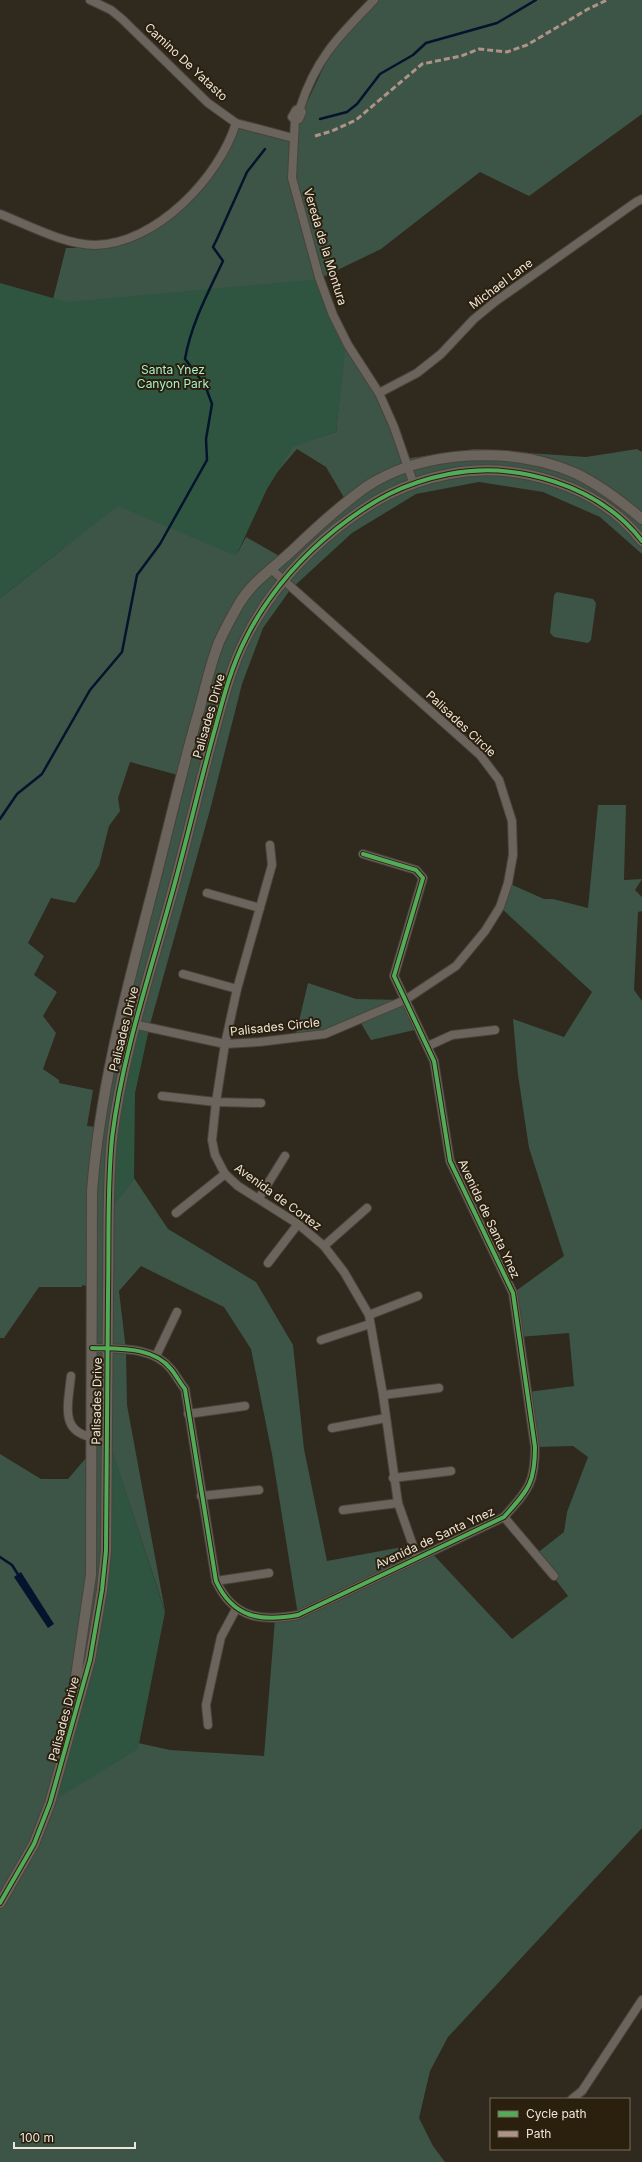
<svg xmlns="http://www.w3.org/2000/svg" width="642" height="2162" viewBox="0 0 642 2162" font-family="Inter,sans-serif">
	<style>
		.green { fill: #3c5547; fill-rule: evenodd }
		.forest { fill: #2f5541 }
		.water { fill: #04142c }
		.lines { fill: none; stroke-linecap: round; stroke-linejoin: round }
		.stream { stroke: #04142c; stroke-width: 2.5 }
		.minor-casing { stroke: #49433c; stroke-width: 10 }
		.tertiary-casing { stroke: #49433c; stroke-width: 12 }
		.minor { stroke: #6a645d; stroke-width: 8 }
		.tertiary { stroke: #6a645d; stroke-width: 10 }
		.quiet { stroke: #af9288; stroke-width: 3; stroke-dasharray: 6 3; stroke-linecap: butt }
		.cycleway-casing { stroke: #2b200e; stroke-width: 6 }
		.cycleway { stroke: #51ab58; stroke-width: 4 }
		.labels { text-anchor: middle; stroke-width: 4; stroke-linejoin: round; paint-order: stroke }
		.street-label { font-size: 12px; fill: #ede5da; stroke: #2b200e }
		.park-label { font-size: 12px; fill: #a5f1cc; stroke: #2b200e }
	</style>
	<rect width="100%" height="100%" fill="#2f291e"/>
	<g class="green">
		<path d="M377,0H642V114L529,196L480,172L381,249L319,279L302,443L336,432L345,347L377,395L403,459L474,449L586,457L637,449L642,452V554L600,517L543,492L479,482L416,494L352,533L290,590L263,628L242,684L210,810L149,1028L108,1213L134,1178L168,1229L256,1282L293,1345L304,1449L327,1561L413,1545L417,1557L430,1551L512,1639L568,1596L536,1554L564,1532L567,1512L588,1457L573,1446L535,1447L528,1392L574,1386L569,1333L519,1337L513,1293L564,1256L529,1148L518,1075L513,1019L564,1037L592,992L500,907L508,883L544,899H553L588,908L598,805H626L624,880L642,879L635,890L642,897V911L638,912L634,990L642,1001V1828L448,2037L430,2071L419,2118L433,2146L445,2162H0V1454L41,1479H68L91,1452L92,1287L82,1285V1287H39L4,1338H0V598L64,548L51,307L66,248H76L77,242C93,243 113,243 128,236C162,222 195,192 216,162C224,150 229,134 235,120L292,134L338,37ZM297,449L326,467L346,501L281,557L246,537L238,552L221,538ZM130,762L185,777L107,1079L98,1127L87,1126L93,1090L59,1083V1080L43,1069L56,1033L43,1016L57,992L34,975L44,956L28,943L51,898L75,903L99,866L109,826L120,811L118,798ZM141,1266L224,1307L251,1349L272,1454L298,1615L275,1619L264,1756L170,1750L79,1730L102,1590L107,1436L165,1611L127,1405L126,1350L119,1291Z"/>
		<path d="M557,592L593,599L596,603L591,640L588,643L554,637L550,633L554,595Z"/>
		<path d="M308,983L356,999L405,1000L419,1029L371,1040L359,1020L325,1034L295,1038Z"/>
	</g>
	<g class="forest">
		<path d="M319,279L346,347L336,432L293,447L267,489L236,556L118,506L0,598V283L67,302Z"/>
		<path d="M135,1026L149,1028L135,1093L134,1178L108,1214L110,1168Z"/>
		<path d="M107,1435L165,1612L138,1749L50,1803L98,1614Z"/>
	</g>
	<path class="water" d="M21,1572L54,1624L48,1628L14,1577Z"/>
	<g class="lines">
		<g class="stream">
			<path d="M320,119L347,112L357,104L380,74L413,55L426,43L497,23L536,0"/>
			<path d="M0,819L17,794L42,774L90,690L122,652L137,575L160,544L207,460L206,439L212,404L205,385L185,359C191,324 208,293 223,261L213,247L217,239L247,172L265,149"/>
			<path d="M0,1557L12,1565L19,1576"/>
		</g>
		<defs>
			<g id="minor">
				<path d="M90,0L111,10L122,19L208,103L236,123L293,138"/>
				<path d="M300,108L296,110L292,117L295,120L292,178L319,277L333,315L348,345L379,393L394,427L413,482"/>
				<path d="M295,120L299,119L302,112L300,108C316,58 339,36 374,0"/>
				<path d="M0,214C28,225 65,245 95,245C156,244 219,178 236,123"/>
				<path d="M379,393L417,373L441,354L474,319L496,301L636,202L642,199"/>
				<path d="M270,845L272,865L237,989L225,1044L216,1102L212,1140L215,1155L225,1174L238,1186L298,1224L324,1246L344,1272L369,1315L383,1395L398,1503L417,1557"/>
				<path d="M207,893L260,908"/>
				<path d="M183,974L237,989"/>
				<path d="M119,1021L225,1044L259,1042L325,1034L405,1000L456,966L485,931L500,907L508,883L513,855L512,821L499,780L480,755L271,569"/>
				<path d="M428,1046L452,1035L495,1030"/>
				<path d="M162,1096L216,1102L261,1103"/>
				<path d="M259,1198L285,1156"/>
				<path d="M176,1213L225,1174"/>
				<path d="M324,1246L367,1208"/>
				<path d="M268,1263L298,1224"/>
				<path d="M369,1315L418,1296"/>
				<path d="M321,1340L370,1324"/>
				<path d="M92,1348C118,1349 153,1346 171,1369C176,1375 180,1383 185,1389L216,1581C233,1618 261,1622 298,1615L504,1517C528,1490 535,1484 535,1447L513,1293L450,1161L434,1061L394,976L423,878L416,870L363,854"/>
				<path d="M156,1356L177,1312"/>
				<path d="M71,1376C67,1412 59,1437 106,1439"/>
				<path d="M383,1395L439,1388"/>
				<path d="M188,1414L245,1406"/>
				<path d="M332,1428L386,1418"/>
				<path d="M393,1478L451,1471"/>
				<path d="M201,1496L259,1490"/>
				<path d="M343,1510L398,1503"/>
				<path d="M504,1517L554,1576"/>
				<path d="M216,1581L269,1573"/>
				<path d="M208,1725L206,1705L221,1637L236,1609"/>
				<path d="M572,2099L582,2091L642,2000"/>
			</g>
			<g id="tertiary">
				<path d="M67,1721L75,1683L91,1575L92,1191C100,1091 124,1000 149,904C165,843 179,781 196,721C204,695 209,667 219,642C225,629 232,616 239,604C252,581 278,565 296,547C318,526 341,505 366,487C423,449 514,446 575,473C600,485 621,501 642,519"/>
				<path d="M0,1903L34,1844L50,1803L90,1660L102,1590L106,1551C107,1465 108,1380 108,1295C109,1242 107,1190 112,1138C122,1056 149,977 171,897C187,840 200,782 216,725C224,695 232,665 246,638C267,596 300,558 336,529C373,500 403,483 449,474C516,461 599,485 642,541"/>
			</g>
		</defs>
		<use href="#minor" class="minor-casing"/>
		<use href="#tertiary" class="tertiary-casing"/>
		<use href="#minor" class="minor"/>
		<use href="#tertiary" class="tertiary"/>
		<path class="quiet" d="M315,136L332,131L356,120L422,64L461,56L479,49L507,52L527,45L588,9L607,0"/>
		<defs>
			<g id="cycleway">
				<path d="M92,1348C118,1349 153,1346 171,1369C176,1375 180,1383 185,1389L216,1581C233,1618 261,1622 298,1615L504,1517C528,1490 535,1484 535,1447L513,1293L450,1161L434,1061L394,976L423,878L416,870L363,854"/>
				<path d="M0,1903L34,1844L50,1803L90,1660L102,1590L106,1551C107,1465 108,1380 108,1295C109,1242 107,1190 112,1138C122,1056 149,977 171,897C187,840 200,782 216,725C224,695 232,665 246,638C267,596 300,558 336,529C373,500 403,483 449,474C516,461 599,485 642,541"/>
			</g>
		</defs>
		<use href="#cycleway" class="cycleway-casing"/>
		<use href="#cycleway" class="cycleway"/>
	</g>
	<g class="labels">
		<g class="street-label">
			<text transform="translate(186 62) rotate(43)" y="4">Camino De Yatasto</text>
			<text transform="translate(325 247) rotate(73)" y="4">Vereda de la Montura</text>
			<text transform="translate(501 284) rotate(-37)" y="4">Michael Lane</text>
			<text transform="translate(209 716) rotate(-74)" y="4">Palisades Drive</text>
			<text transform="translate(461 724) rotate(43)" y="4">Palisades Circle</text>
			<text transform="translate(275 1027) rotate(-6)" y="4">Palisades Circle</text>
			<text transform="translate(124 1029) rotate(-76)" y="4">Palisades Drive</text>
			<text transform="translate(278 1197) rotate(36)" y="4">Avenida de Cortez</text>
			<text transform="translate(489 1219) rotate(65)" y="4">Avenida de Santa Ynez</text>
			<text transform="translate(97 1401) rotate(-89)" y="4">Palisades Drive</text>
			<text transform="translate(435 1538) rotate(-25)" y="4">Avenida de Santa Ynez</text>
			<text transform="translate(64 1719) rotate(-75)" y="4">Palisades Drive</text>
		</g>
		<g class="park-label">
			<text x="173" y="374">Santa Ynez<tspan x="173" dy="14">Canyon Park</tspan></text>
		</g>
	</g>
	<rect x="490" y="2098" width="140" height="52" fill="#2b200e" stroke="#796f60"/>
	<rect x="498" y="2111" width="20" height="6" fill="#51ab58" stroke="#796f60"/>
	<text x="526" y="2118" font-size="12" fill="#ede5da">Cycle path</text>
	<rect x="498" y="2131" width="20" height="6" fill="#af9288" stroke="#796f60"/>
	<text x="526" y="2138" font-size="12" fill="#ede5da">Path</text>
	<path d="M14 2142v6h121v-6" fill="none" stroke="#ede5da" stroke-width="2"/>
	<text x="20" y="2142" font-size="12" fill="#ede5da" stroke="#2b200e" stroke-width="3" paint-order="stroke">100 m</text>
</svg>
